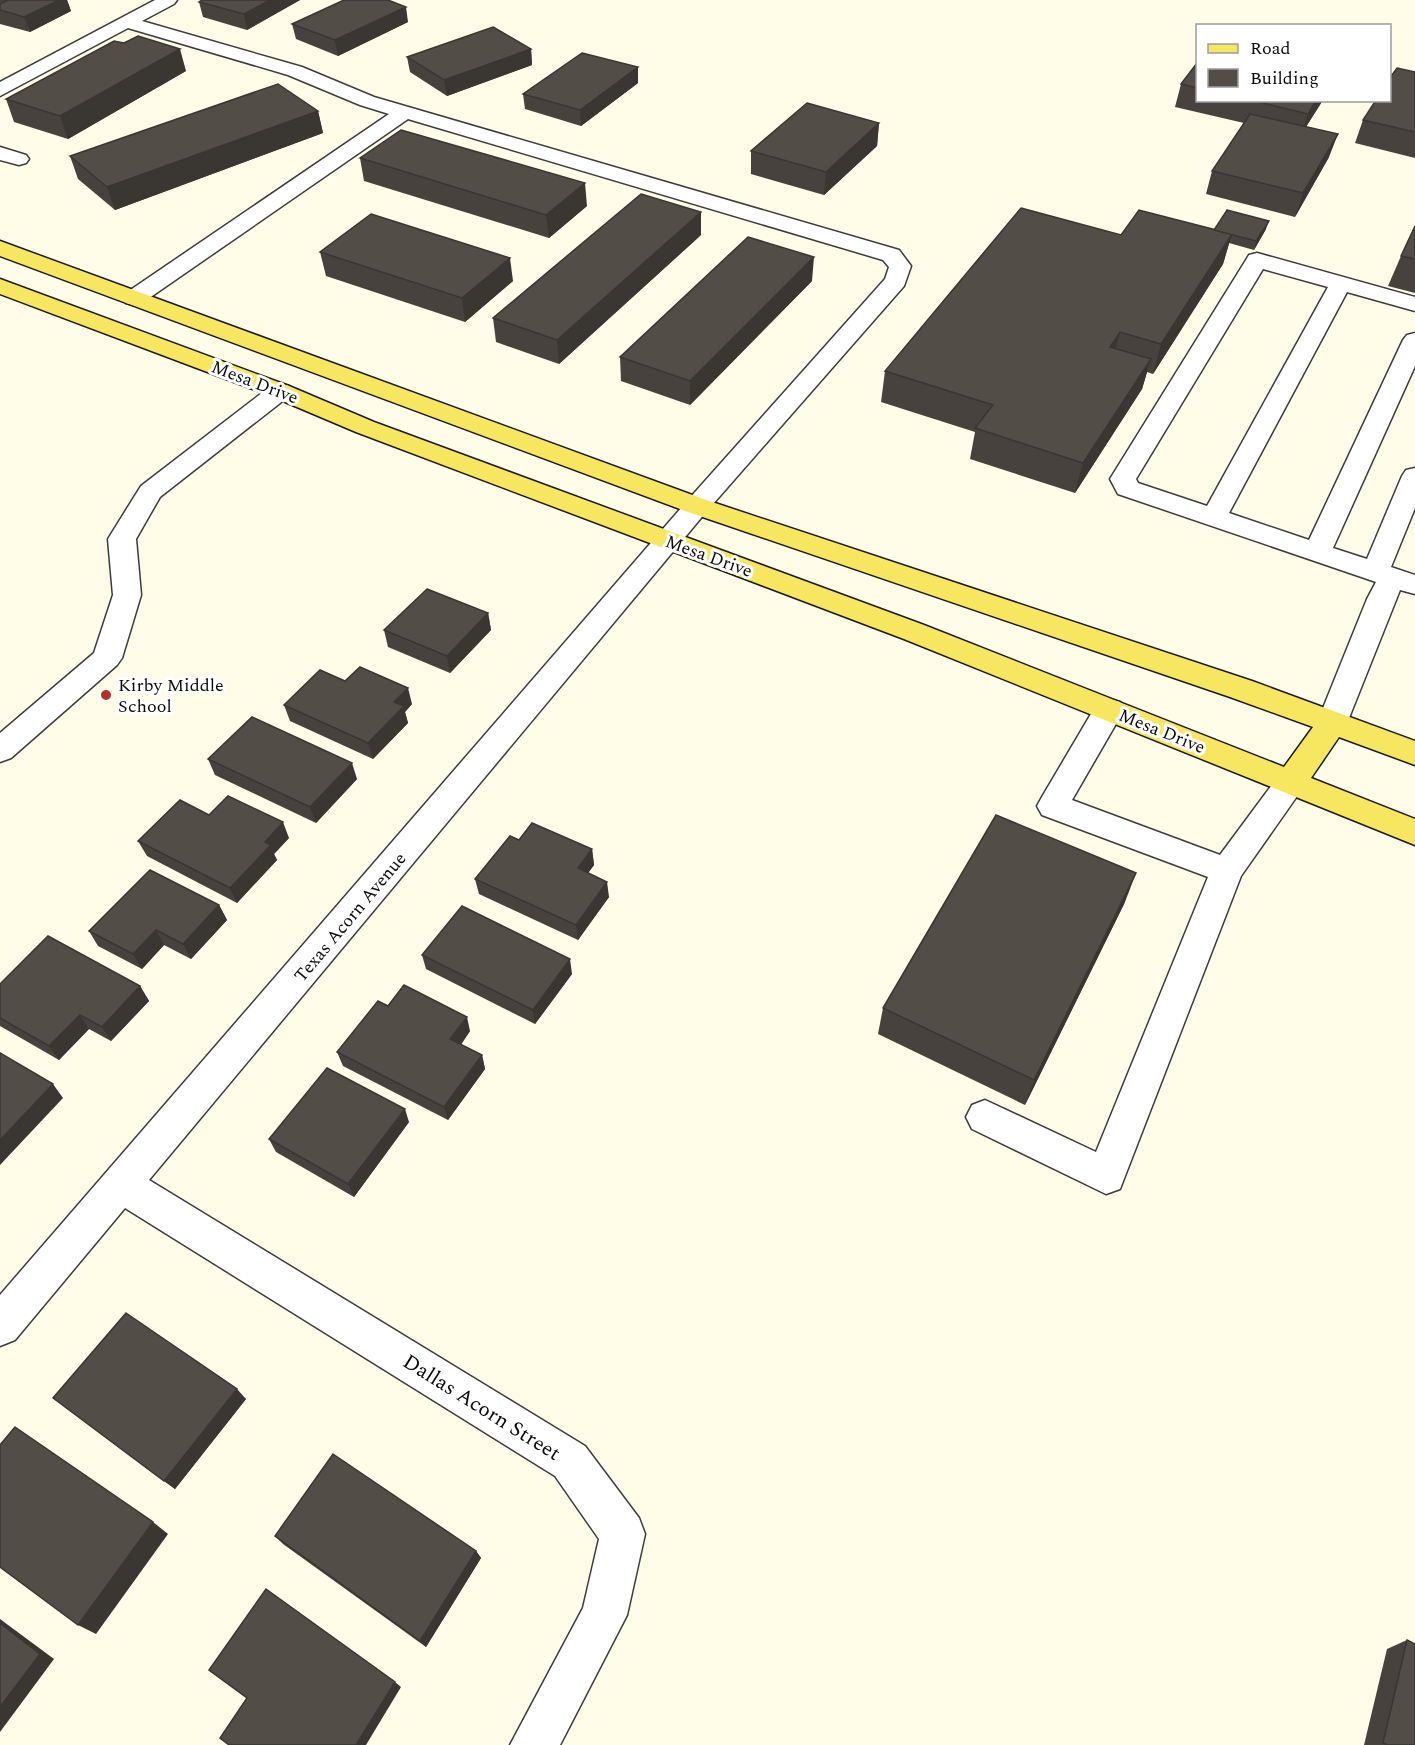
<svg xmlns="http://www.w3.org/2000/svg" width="1415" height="1745" viewBox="0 0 1415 1745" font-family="Spectral,serif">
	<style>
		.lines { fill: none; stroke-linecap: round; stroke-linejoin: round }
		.minor-casing { stroke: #3d3d3d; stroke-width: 3 }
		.major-casing { stroke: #1b1b1b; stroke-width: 3 }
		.minor { fill: #fff; fill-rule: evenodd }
		.major { fill: #f7e660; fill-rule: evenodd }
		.wall { fill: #47423d }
		.shaded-wall { fill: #3a3632 }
		.building { fill: #534d47; stroke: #3a3632; stroke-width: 1.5 }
		.poi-dot { fill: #b73226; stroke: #fff; stroke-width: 2 }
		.labels { text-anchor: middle; stroke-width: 6; stroke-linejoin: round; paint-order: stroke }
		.street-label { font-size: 18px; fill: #0a0a0a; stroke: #fff }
		.poi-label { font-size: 18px; fill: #0a0a0a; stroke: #fff; text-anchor: start }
		.near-street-label { font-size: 21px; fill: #0a0a0a; stroke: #fff }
	</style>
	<rect width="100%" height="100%" fill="#fffde8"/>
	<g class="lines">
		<defs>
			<g id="minor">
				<path d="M155,0H177L174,4L142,21L302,67L374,97L899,250L911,266L904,286L706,512L149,1180L585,1446L639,1518L645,1534L627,1615L560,1745H510L583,1608L599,1539L555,1476L125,1208L15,1340L0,1346V1295L688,500L885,279L889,267L883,260L408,119L142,303L134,305L126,303L123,298L126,293L389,114L360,105L288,75L128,28L0,96V82Z"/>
				<path d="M0,147L26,155L29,159L26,163L19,165L0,160Z"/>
				<path d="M1257,253L1415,297V311L1347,292L1229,513L1309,540L1403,340L1407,335L1415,333V366L1333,548L1367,559L1402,476L1406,470L1415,468V508L1391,567L1415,575V594L1400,590L1347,723L1343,731L1332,734L1321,731L1317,723L1367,599L1376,582L1118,494L1110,479L1246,260L1249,255ZM1263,269L1328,287L1207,506L1138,483L1136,479Z"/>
				<path d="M280,384L289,386L292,391L289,396L160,497L136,539L141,595L122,658L117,665L11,758L0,762V733L94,653L113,595L108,539L141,486L271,386Z"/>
				<path d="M1109,699L1120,702L1124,710L1072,800L1220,855L1280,774L1291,770L1302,774L1307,782L1241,876L1125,1176L1120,1189L1106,1194L972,1129L966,1117L972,1105L985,1100L1096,1152L1208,877L1042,815L1037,806L1042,797L1098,702Z"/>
			</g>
			<path id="major" d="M0,241L706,500L1252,681L1415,741V765L1339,737L1311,778L1415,819V845L904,639L356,432L271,396L0,294V279L289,386L374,422L924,625L1284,767L1313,727L1230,697L688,512L0,256Z"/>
		</defs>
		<use href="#minor" class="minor-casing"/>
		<use href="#major" class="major-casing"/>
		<use href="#minor" class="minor"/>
		<use href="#major" class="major"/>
	</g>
	<g class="wall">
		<path d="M0,0H67L71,11L30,32L0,24Z"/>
		<path d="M202,0H300L247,30L203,17L199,2Z"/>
		<path d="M408,22L338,56L296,39L292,24Z"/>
		<path d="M531,49L532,65L447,96L410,72L407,57Z"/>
		<path d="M1197,63V100H1323L1306,127L1329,157L1295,217L1206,194L1212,171L1244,123L1175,107L1181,84Z"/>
		<path d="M638,67V83L581,126L525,109L523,94Z"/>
		<path d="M186,71L68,139L14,122L6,99Z"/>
		<path d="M1415,72V158L1355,143L1363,120Z"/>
		<path d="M318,111L323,133L115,210L78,179L70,156Z"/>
		<path d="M879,123L877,146L824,195L751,174V151Z"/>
		<path d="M360,158L587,206L549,238L364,181Z"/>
		<path d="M1415,226V293L1388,286L1401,256Z"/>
		<path d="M1266,229L1254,250L1229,243L1223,264L1153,374L1147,372L1142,389L1075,493L970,459L975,432L881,402L885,371L1121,235L1214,230Z"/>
		<path d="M701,235L559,364L496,342L493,318Z"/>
		<path d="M320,252L513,281L465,322L326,276Z"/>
		<path d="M812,281L690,405L621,381L620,357Z"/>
		<path d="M488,613L491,630L450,673L388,647L384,630Z"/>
		<path d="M345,681L412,704L405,712L408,723L373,759L290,721L284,705Z"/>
		<path d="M208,759L357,779L316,823L215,775Z"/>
		<path d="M209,815L289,838L274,854L277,860L237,903L147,856L138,841Z"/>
		<path d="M519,840L592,849L594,865L588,873L609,897L578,940L479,894L475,879Z"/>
		<path d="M1125,902L1025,1105L878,1034L883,1008Z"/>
		<path d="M219,905L227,920L191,959L164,945L142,969L98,946L89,931Z"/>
		<path d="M422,955L572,974L535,1024L426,969Z"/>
		<path d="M0,984L140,986L149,1001L111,1041L89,1029L59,1060L0,1026Z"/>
		<path d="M388,1006L470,1031L461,1045L482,1055L485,1069L448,1120L343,1066L337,1052Z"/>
		<path d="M409,1122L354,1197L276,1152L269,1139Z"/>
		<path d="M53,1398L246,1399L175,1489Z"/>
		<path d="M275,1536L476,1551L481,1558L426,1647L283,1544Z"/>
		<path d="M1407,1640L1415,1745H1364L1387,1649Z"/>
	</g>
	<g class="shaded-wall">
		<path d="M59,0H67L71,11L30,32L24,17Z"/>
		<path d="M270,0H300L247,30L244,14Z"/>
		<path d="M406,7L408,22L338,56L335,40Z"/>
		<path d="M180,49L186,71L68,139L60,116Z"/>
		<path d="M531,49L532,65L447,96L444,80Z"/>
		<path d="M638,67V83L581,126L580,110Z"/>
		<path d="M1316,100H1323L1300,136L1308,114Z"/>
		<path d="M318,111L323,133L115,210L107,187Z"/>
		<path d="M879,123L877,146L824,195L826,172Z"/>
		<path d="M1338,134L1329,157L1295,217L1303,193Z"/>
		<path d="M585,183L587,206L549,238L546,215Z"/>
		<path d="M701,212V235L559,364L557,340Z"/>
		<path d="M1269,221L1266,229L1254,250L1256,241Z"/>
		<path d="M1232,234L1223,264L1153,374L1161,344Z"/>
		<path d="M814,257L812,281L690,405V381Z"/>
		<path d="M510,258L513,281L465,322L462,298Z"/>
		<path d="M1120,332L1112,362L1110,347Z"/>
		<path d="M1151,359L1142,389L1075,493L1083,463Z"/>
		<path d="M488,613L491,630L450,673L447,656Z"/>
		<path d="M408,688L412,704L405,712L408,723L373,759L368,743L394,702Z"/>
		<path d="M352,763L357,779L316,823L310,807Z"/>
		<path d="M283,822L289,838L274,854L277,860L237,903L230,888L265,842Z"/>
		<path d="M592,849L594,865L580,884L578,868Z"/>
		<path d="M1136,873L1125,902L1025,1105L1034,1080Z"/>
		<path d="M607,882L609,897L578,940L576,925Z"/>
		<path d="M219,905L227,920L191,959L183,944Z"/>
		<path d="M156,930L164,945L142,969L133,954Z"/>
		<path d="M570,959L572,974L535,1024L533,1010Z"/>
		<path d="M140,986L149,1001L111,1041L102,1027Z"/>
		<path d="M80,1015L89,1029L59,1060L49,1046Z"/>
		<path d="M467,1017L470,1031L454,1053L450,1039Z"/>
		<path d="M482,1055L485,1069L448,1120L444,1107Z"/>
		<path d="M53,1084L63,1098L0,1165V1140Z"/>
		<path d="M405,1109L409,1122L354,1197L348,1184Z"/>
		<path d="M237,1389L246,1399L175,1489L164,1481Z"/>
		<path d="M153,1522L168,1534L96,1634L78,1625Z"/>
		<path d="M476,1551L481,1558L426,1647L420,1641Z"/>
		<path d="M0,1619L54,1659L0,1732Z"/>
		<path d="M395,1682L401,1687L366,1745H356Z"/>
	</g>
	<g class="building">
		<path d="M8,0H59L24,17L0,10V4Z"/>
		<path d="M202,0H270L244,14L199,2Z"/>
		<path d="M344,0H388L406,7L335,40L292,24Z"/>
		<path d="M493,27L531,49L444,80L407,57Z"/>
		<path d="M138,36L180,49L60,116L6,99L114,41L124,43Z"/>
		<path d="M582,53L638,67L580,110L523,94Z"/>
		<path d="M1197,63V88L1181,84Z"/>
		<path d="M1397,68L1415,72V132L1363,120L1376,100H1389V79Z"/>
		<path d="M278,84L318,111L107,187L70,156Z"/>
		<path d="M1251,100H1316L1308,114Z"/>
		<path d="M807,103L879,123L826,172L751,151Z"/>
		<path d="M1250,114L1338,134L1303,193L1212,171Z"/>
		<path d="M401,130L585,183L546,215L360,158Z"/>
		<path d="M641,194L701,212L557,340L493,318Z"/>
		<path d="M1021,208L1121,235L1139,210L1232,234L1161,344L1120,332L1110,347L1151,359L1083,463L975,428L993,405L885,371Z"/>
		<path d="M1227,210L1269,221L1256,241L1214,230Z"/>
		<path d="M371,214L510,258L462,298L320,252Z"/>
		<path d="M1415,226V259L1401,256Z"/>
		<path d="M748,237L814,257L690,381L620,357Z"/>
		<path d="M427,589L488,613L447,656L384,630Z"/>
		<path d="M360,667L408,688L394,702L404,706L368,743L284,705L320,670L345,681Z"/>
		<path d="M252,717L352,763L310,807L208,759Z"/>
		<path d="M228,796L283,822L265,842L271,845L230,888L138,841L180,800L209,815Z"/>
		<path d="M996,815L1136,873L1034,1080L883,1008Z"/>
		<path d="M532,823L592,849L578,868L607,882L576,925L475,879L510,836L519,840Z"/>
		<path d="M150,870L219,905L183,944L156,930L133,954L89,931Z"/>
		<path d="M462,906L570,959L533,1010L422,955Z"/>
		<path d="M48,936L140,986L102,1027L80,1015L49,1046L0,1018V984Z"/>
		<path d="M404,985L467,1017L450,1039L482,1055L444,1107L337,1052L378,1001L388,1006Z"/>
		<path d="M0,1053L53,1084L0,1140Z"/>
		<path d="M327,1068L405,1109L348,1184L269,1139Z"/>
		<path d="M126,1313L237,1389L164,1481L53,1398Z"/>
		<path d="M15,1427L153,1522L78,1625L0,1567V1445Z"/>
		<path d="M333,1454L476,1551L420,1641L275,1536Z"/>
		<path d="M266,1589L395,1682L356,1745H229L220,1738L247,1698L209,1670Z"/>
		<path d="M0,1623L40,1654L0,1707Z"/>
		<path d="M1407,1640L1415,1644V1745H1388L1383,1743Z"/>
	</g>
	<circle class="poi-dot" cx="106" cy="695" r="6"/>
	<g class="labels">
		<g class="street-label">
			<text transform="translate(255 382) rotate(21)" y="6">Mesa Drive</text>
			<text transform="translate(709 556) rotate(20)" y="6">Mesa Drive</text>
			<text transform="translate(1162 731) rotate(22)" y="6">Mesa Drive</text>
			<text transform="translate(350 917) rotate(-50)" y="6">Texas Acorn Avenue</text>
		</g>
		<g class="poi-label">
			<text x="118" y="691">Kirby Middle<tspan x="118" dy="21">School</tspan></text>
		</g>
		<g class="near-street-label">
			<text transform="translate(482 1407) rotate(32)" y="7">Dallas Acorn Street</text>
		</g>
	</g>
	<rect x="1196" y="24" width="195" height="78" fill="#ffffff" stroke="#9d9d9d" stroke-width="1.5"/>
	<rect x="1208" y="44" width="30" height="9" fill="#f7e660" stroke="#9d9d9d" stroke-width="1.5"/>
	<text x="1250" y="54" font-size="18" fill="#0a0a0a">Road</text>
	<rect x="1208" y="69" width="30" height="18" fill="#534d47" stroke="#9d9d9d" stroke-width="1.5"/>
	<text x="1250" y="84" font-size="18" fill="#0a0a0a">Building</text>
</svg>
